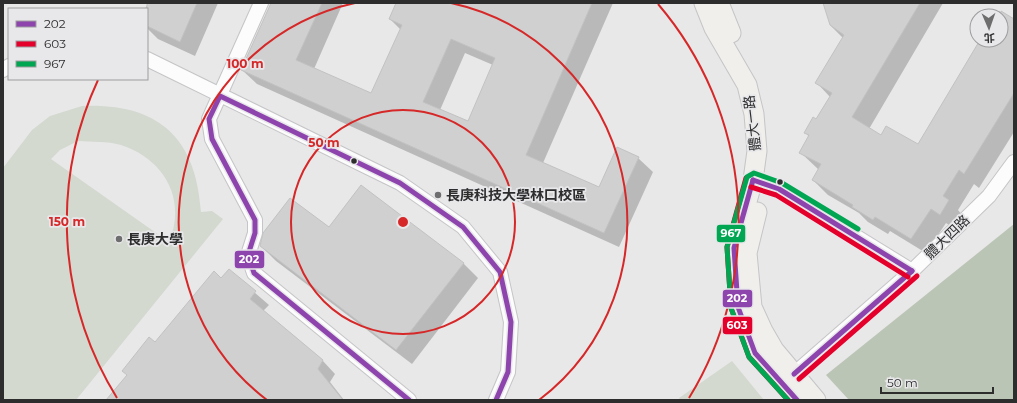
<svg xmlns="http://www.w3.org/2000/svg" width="1017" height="403" viewBox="0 0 1017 403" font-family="Montserrat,'Noto Sans TC',sans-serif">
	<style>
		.green { fill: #d3d9cf; fill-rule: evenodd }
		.forest { fill: #bbc5b5 }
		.shadow { fill: #0003; fill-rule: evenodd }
		.building { fill: #d0d0d0; stroke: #c3c2c2; fill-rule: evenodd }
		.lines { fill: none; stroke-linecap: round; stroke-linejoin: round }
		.street-casing { stroke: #c5c4c6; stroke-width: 16 }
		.secondary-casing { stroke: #c5c4c6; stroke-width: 21 }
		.street { stroke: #fcfcfc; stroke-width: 14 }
		.secondary { stroke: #f0efec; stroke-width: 19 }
		.bus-1-casing { stroke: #e8e7ea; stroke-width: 8 }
		.bus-2-casing { stroke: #e8e7ea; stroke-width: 8 }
		.bus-3-casing { stroke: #e8e7ea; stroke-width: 8 }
		.bus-1 { stroke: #8e44ad; stroke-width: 5 }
		.bus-2 { stroke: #e4002b; stroke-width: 5 }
		.bus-3 { stroke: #00a651; stroke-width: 5 }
		.ring { fill: none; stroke: #d62828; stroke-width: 2 }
		.bus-dot { fill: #2d2d2e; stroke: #e8e7ea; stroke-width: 1.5 }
		.poi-dot { fill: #6e6e6f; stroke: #e8e7ea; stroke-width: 1.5 }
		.labels { text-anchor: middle; stroke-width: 3.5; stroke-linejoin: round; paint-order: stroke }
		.street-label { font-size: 14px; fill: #2d2d2e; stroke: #e8e7ea }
		.poi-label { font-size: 14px; font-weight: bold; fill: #2d2d2e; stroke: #e8e7ea; text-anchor: start }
		.centre { fill: #d62828; stroke: #e8e7ea; stroke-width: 2 }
		.ring-label { font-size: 12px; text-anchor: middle; font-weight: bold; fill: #d62828; stroke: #e8e7ea; stroke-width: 3.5; stroke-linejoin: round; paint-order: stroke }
		.line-badge { stroke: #e8e7ea; stroke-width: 1.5 }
		.badge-label { font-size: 11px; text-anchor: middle; font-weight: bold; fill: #fff }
	</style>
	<rect width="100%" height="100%" fill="#e8e8e9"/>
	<g class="green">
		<path d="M82,106C157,103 196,136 201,212L212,211L223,219L76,400H3V168L32,130L50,116ZM78,141C92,142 107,141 121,145C164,159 187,199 169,242L51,159L60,150Z"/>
		<path d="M732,361L764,400H680L679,398Z"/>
	</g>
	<path class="forest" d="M1014,224V400H849L826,375Z"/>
	<g class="shadow">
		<path d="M148,3H218L195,56L158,39L147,28V9H145Z"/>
		<path d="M272,3H343L314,69L372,95L401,30L390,19L397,3H613L543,163L599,189L638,158L653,172L619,247L257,84L242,70ZM465,53L493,65L468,122L440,110Z"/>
		<path d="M826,3H943L869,129L881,136L918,145L981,40H1001V16H996L999,11L1012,19L1014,16V132L979,188L974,184L958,210L963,216L955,229L946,223L926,253L890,231L888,234L868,222L859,213L828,195L813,180L819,170L800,152L809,137L806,133L816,120L830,97L817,83L843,38L830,25Z"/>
		<path d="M329,228L463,263L478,278L412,364L276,261L261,246Z"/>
		<path d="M229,270L269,305L263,311L323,361L335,374L330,382L344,400H108L155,343Z"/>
	</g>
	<g class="building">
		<path d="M147,3H197L180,42L147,26Z"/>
		<path d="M271,3H322L296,60L371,93L402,25L389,19L396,3H592L526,155L599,187L617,147L639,157L604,233L241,70ZM451,39L495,58L468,121L423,102Z"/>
		<path d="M823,3H920L852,117L881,135L886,126L918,144L980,40H1001V11L1014,19V93L964,174L959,170L943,196L949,200L940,215L931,209L911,239L875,217L873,220L852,207L853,205L812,180L821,164L799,153L809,135L804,133L813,117L816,119L832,93L815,83L844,35L830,25Z"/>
		<path d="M361,185L464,263L396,350L260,246L263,233L290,198L329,227Z"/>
		<path d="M229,269L256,291L250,299L323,360L318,369L343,400H106L127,375L122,371L149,337L155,342L214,271L221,278Z"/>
	</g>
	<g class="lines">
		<defs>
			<g id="street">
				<path d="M261,3L209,119L212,139L255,220V233L248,255L254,273L409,400"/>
				<path d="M147,59L400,183L463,227L500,272L511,322L508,372L496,400"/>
				<path d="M3,70L9,66"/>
				<path d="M753,180L779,189L912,271"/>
				<path d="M787,380L912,271L989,196L1014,162"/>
			</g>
			<g id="secondary">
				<path d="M704,3L714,28L747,85L754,114L757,151L753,180L734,248L738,307L755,353L797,400"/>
				<path d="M719,3L731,33"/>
				<path d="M757,212L747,253L752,307L763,331L774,350L816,400"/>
			</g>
		</defs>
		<use href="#street" class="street-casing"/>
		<use href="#secondary" class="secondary-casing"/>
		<use href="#street" class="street"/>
		<use href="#secondary" class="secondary"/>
		<defs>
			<g id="bus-1">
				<path d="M753,180L734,248L738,307L755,353L797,400"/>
				<path d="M753,180L779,189L912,271"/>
				<path d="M794,374L912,271"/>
				<path d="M409,400L254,273L248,255L255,233V220L212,139L209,119L220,96L400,183L463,227L500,272L511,322L508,372L496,400"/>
			</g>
			<g id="bus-2">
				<path d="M746,178L727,247L731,308L749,357L788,400"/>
				<path d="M751,187L776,195L908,277"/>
				<path d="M799,379L917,276"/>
			</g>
			<path id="bus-3" d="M788,400L749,357L731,308L727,247L747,177L754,173L782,183L858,229"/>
		</defs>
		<use href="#bus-1" class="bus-1-casing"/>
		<use href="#bus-2" class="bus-2-casing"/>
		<use href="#bus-3" class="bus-3-casing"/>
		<use href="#bus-1" class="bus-1"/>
		<use href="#bus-2" class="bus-2"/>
		<use href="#bus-3" class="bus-3"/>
	</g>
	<g class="ring">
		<circle cx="403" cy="222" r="112"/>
		<path d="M267 400A224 224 0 0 1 355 3M451 3A224 224 0 0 1 539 400"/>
		<path d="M117 398A336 336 0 0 1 98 80M658 4A336 336 0 0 1 689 398"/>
	</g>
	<g class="bus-dot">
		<circle cx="354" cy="161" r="3.5"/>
		<circle cx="780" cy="182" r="3.5"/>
	</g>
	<g class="poi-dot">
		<circle cx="438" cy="195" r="4"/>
		<circle cx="119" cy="239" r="4"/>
	</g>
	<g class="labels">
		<g class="street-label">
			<text transform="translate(752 123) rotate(-97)" y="5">體大一路</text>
			<text transform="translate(947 237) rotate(-44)" y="5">體大四路</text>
		</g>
		<g class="poi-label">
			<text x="446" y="200">長庚科技大學林口校區</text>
			<text x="127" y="244">長庚大學</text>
		</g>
	</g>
	<circle cx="403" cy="222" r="6" class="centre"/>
	<g class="ring-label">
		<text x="245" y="68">100 m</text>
		<text x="324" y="147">50 m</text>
		<text x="67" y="226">150 m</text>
	</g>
	<g class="line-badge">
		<rect x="716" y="224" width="30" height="19" rx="4" fill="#00a651"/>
		<rect x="234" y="250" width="31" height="19" rx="4" fill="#8e44ad"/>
		<rect x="722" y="289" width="31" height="19" rx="4" fill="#8e44ad"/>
		<rect x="722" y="316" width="31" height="19" rx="4" fill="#e4002b"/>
	</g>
	<g class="badge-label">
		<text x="731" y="237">967</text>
		<text x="249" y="263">202</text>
		<text x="737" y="302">202</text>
		<text x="737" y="329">603</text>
	</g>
	<rect width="1017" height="403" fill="none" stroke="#2d2d2e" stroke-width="8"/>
	<rect x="8" y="8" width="140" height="72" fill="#e8e7ea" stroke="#9d9d9f"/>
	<rect x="16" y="21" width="20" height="6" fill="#8e44ad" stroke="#9d9d9f"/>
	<text x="44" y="28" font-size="12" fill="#2d2d2e">202</text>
	<rect x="16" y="41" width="20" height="6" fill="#e4002b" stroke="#9d9d9f"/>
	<text x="44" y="48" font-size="12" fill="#2d2d2e">603</text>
	<rect x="16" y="61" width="20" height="6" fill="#00a651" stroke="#9d9d9f"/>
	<text x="44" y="68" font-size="12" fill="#2d2d2e">967</text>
	<g transform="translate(989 28) rotate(178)"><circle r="19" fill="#e8e7ea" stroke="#9d9d9f"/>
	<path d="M0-3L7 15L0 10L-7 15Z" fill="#6e6e6f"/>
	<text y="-6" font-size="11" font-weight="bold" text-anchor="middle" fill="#2d2d2e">北</text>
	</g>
	<path d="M881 387v6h112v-6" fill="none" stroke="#2d2d2e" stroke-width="2"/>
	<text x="887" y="387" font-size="12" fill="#2d2d2e" stroke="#e8e7ea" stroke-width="3" paint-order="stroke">50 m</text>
</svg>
